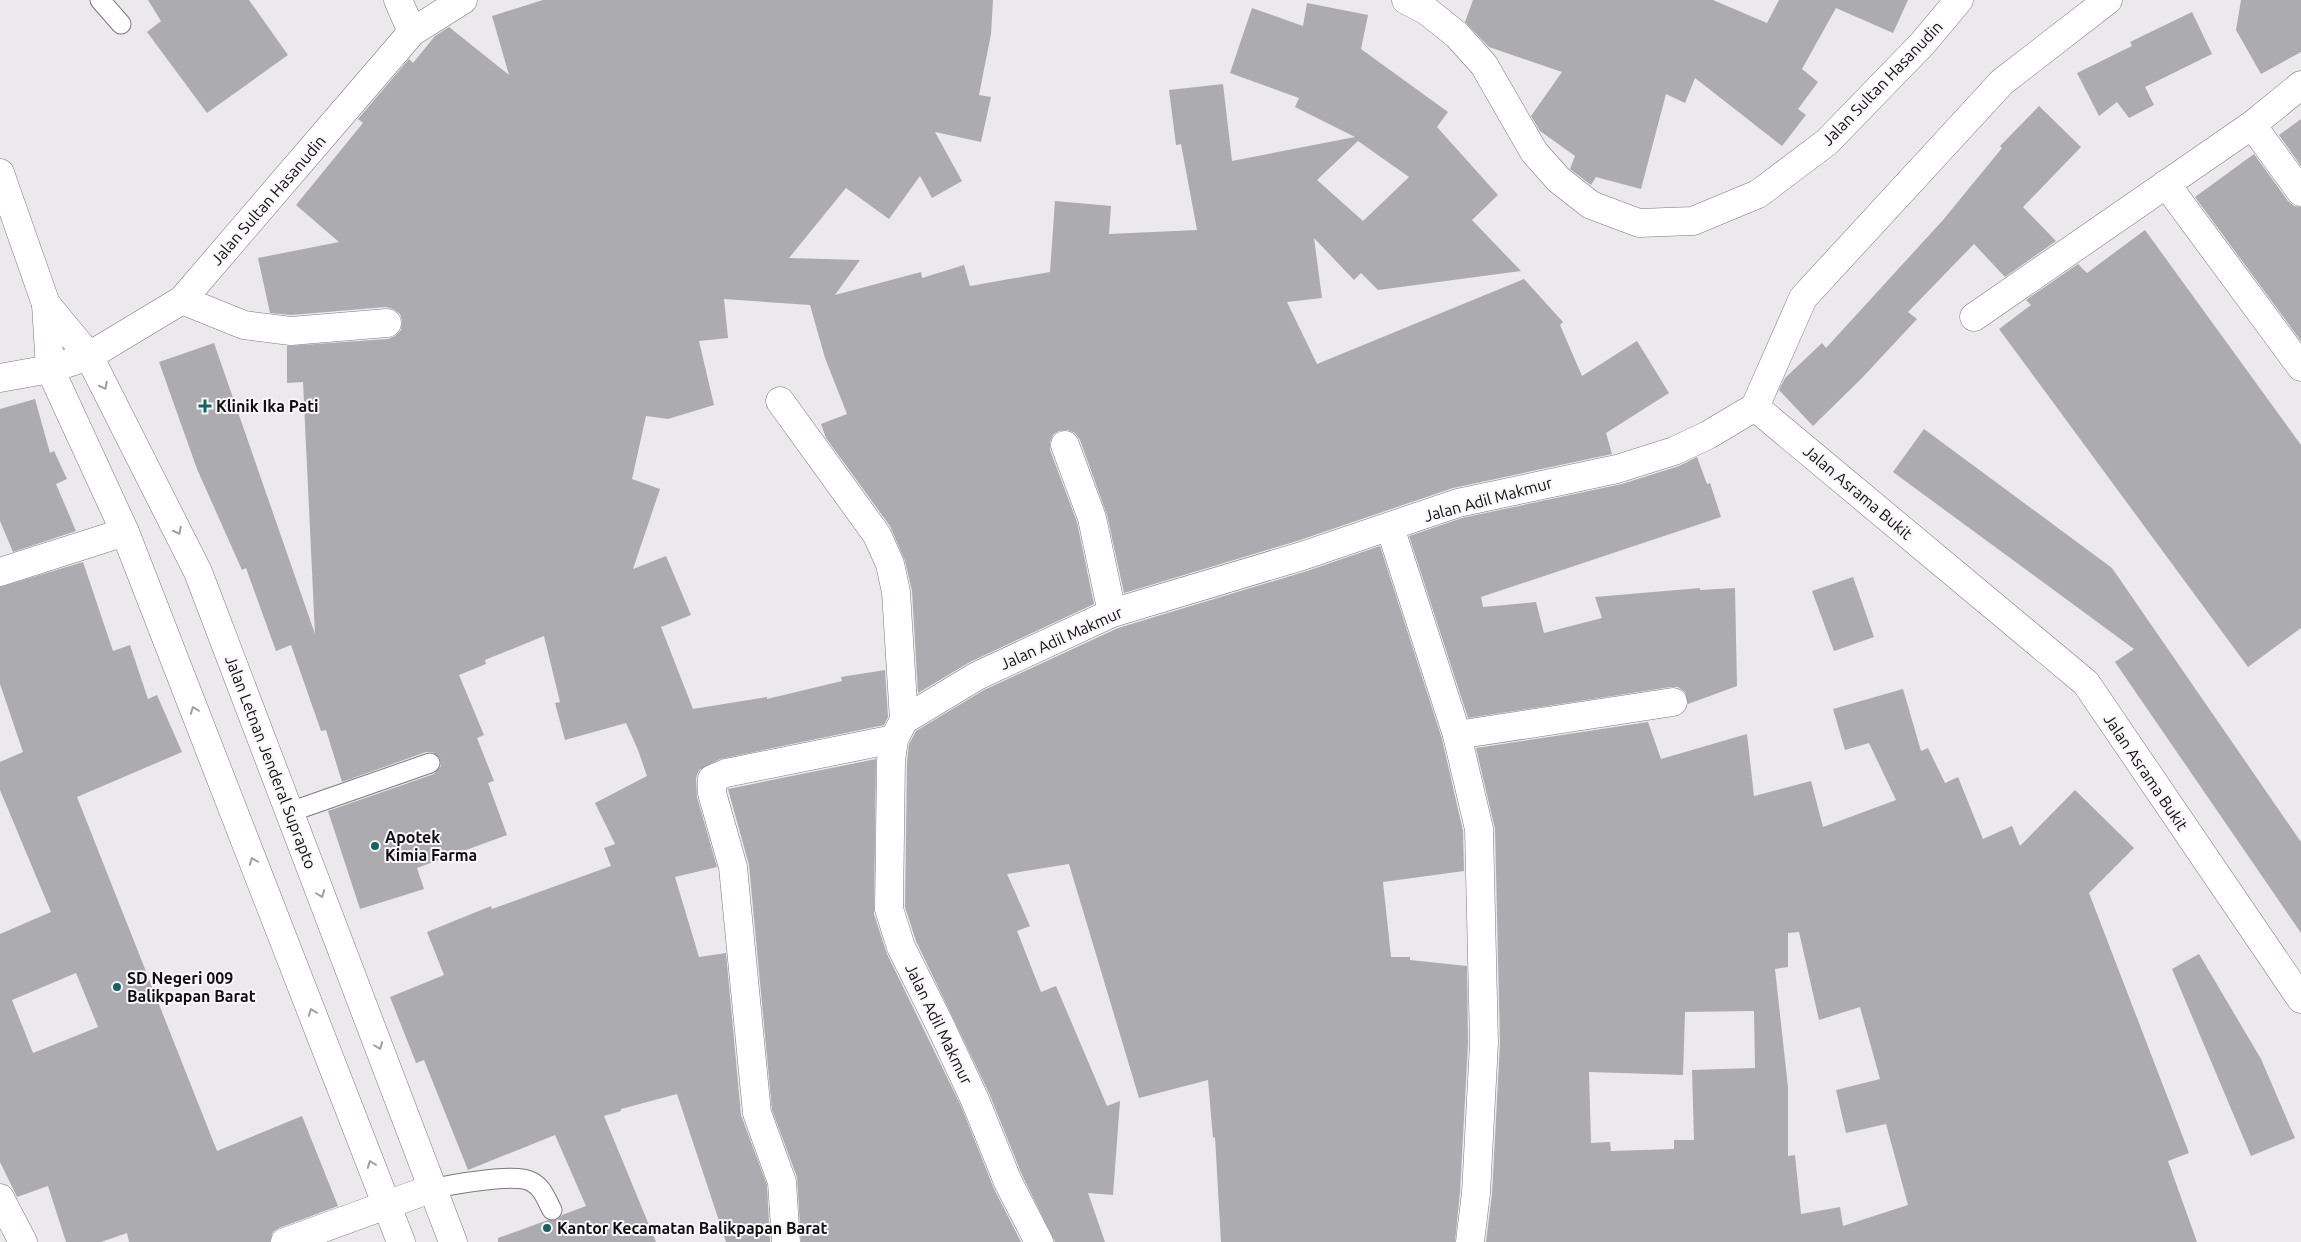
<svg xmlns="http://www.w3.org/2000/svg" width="2301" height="1242" viewBox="0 0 2301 1242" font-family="Ubuntu,sans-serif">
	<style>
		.building { fill: #acabaf; fill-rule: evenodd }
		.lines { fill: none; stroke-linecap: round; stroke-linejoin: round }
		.service-casing { stroke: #7b797c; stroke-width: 21 }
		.minor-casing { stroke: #7b797c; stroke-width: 29 }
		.tertiary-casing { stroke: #7b797c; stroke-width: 29 }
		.secondary-casing { stroke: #7b797c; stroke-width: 29 }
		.service { stroke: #fff; stroke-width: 19 }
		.minor { stroke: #fff; stroke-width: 28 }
		.tertiary { stroke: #fff; stroke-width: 28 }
		.secondary { stroke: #fff; stroke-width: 28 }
		.oneway { stroke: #9f9f9f }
		.poi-dot { fill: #146466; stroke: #f9f6f9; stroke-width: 2 }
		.labels { text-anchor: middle; stroke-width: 4; stroke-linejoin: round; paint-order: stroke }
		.street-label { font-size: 16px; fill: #100f10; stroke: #f9f6f9 }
		.poi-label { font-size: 16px; font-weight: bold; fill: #100f10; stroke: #f9f6f9; text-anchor: start }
	</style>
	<rect width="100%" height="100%" fill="#ebe9ec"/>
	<g class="building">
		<path d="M148,0H249L288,55L207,113L147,32L161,21Z"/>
		<path d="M543,0H993L991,34L979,95L991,97L981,142L935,132L962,181L932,198L920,176L889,219L846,188L789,258L860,260L835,295L921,272L922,278L964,265L970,286L1050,272L1055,201L1111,206L1109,234L1197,230L1181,144L1176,145L1169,90L1223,84L1232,161L1355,137L1295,107L1299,98L1230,73L1252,8L1303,26L1307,3L1368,15L1361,49L1448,112L1437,127L1498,195L1472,220L1521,271L1378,290L1361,273L1354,280L1314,238L1322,298L1287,302L1317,364L1524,279L1563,322L1560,325L1582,376L1637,341L1669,393L1606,433L1612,454L1453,488L1297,541L1124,593L1107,515L1080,440L1075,433L1068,430L1059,431L1053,435L1050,442V450L1077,522L1094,604L970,662L918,693L912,591L905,561L890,526L826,438L821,424L847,414L825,358L810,305L724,299L728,338L699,341L714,405L668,419L646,416L632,479L660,489L633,569L666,556L691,615L661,627L693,709L767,697V699L842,681L841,677L885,670L888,717L884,725L720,759L699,770L696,778L697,797L717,867L675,877L699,957L726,953L741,1115L767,1185L770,1242H726L677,1094L621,1109V1111L604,1116L656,1242H498V1238L548,1220H557L562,1215L586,1206L555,1135L468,1170L424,1060L416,1063L390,997L444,975L427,932L491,906L492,909L611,866L604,848L615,844L595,803L647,776L638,750L626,723L565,740L555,703L560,702L544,636L485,660L486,664L459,675L484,735L477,738L494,781L488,783L507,835L417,868L424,889L360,909L328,811L434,774L441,766L440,759L433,752H426L342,782L326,730L321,731L291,645L276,651L246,568L242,570L197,469L159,362L214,343L315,634L303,382L287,383V346L388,339L395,336L401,330L402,321L400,314L393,309L386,307L291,315L270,313L258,258L339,242L296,205L363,123L358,119L409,59L413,63L435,36L449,27L509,75L492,16ZM1358,141L1409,177L1363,221L1317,180Z"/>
		<path d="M1473,0H1713L1767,23L1779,0H1908L1893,33L1836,8L1802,69L1818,82L1798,109L1806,115L1782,146L1695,78L1685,103L1666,94L1641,189L1596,177L1591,185L1570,169L1575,156L1540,131L1531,116L1562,72L1489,47L1465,22Z"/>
		<path d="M2241,0H2301V52L2261,74L2236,30Z"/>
		<path d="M2192,12L2212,54L2145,87L2154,105L2129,118L2117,102L2099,116L2077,73L2132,46L2130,42Z"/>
		<path d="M2039,106L2081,147L2023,207L2056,241L2005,277L1974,244L1908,312L1917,319L1862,378L1813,426L1779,390L1785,378L1822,343L1826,348L1943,220L2002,148L2000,146Z"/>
		<path d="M2301,119V166L2279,135Z"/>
		<path d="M2254,154L2288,201L2294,206L2301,207V341L2195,197Z"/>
		<path d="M2145,230L2301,445V628L2248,667L1999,329L2031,305L2026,300L2078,264L2087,273Z"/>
		<path d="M35,399L50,453L54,451L67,479L56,484L76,531L13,552L0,521V409Z"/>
		<path d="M1924,429L2112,568L2301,842V933L2115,662L2134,649L1893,472Z"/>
		<path d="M1697,457L1707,484L1710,483L1721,517L1481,597L1483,607L1536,602L1544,633L1602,618L1595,597L1700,588V590L1735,588L1737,686L1688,704L1685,692L1678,687H1671L1468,718L1409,536L1462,518L1622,484L1679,466Z"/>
		<path d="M1380,546L1442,739L1463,831L1464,871L1383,882L1391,957H1410V960L1467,966L1468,1043L1460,1192L1455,1242H1221L1215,1137L1213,1138L1208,1080L1139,1098L1069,864L1007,874L1030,926L1017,931L1041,992L1056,986L1107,1106L1120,1101L1113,1195L1088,1193L1105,1242H1055L1022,1175L989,1093L916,941L905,907L907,762L909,744L916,731L984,690L1118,628L1307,571Z"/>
		<path d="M83,562L113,651L130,645L148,699L157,695L182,752L77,797L217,1151L302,1116L338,1206L279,1228L273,1232L270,1242H129L127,1233L101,1242H66L48,1186L17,1197L0,1162V934L51,912L0,790V762L23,752L0,684V587ZM76,973L98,1027L33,1053L12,1000Z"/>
		<path d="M1853,577L1874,637L1834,651L1812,591Z"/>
		<path d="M1903,689L1921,751L1928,748L1945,783L1958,777L1983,839L2012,826L2020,846L2075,790L2134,848L2089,893L2189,1153L2168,1161L2197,1242H1486L1492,1194L1500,1043L1495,829L1476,748L1648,722L1661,759L1747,734L1754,796L1811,781L1823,827L1896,800L1869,743L1845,750L1833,709ZM1799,932L1819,1020L1860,1007L1880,1079L1836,1090L1846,1133L1886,1124L1908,1205L1843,1226L1840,1207L1801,1214L1795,1155L1788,1156V1087L1775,969L1788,967V933ZM1754,1011L1755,1068L1692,1070L1694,1140H1674V1149L1611,1151L1610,1142L1591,1143L1589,1072L1683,1075L1685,1012Z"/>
		<path d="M876,759L874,914L887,954L961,1106L994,1189L1021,1242H801L797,1177L772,1110L749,865L728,789Z"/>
		<path d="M2199,954L2261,1059L2295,1138L2251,1156L2172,969Z"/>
	</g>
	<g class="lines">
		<defs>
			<g id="service">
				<path d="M100,0L121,24"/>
				<path d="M290,812L430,763"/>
				<path d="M433,1188C454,1185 516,1172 532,1182C543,1188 546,1199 552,1210"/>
			</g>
			<g id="minor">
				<path d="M398,0L412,32"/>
				<path d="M2252,125L2301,192"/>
				<path d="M2166,184L2301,367"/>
				<path d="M182,300L244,325L291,331L387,323"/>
				<path d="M1974,317L2252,125L2301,85"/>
				<path d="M0,378L50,369"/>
				<path d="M780,401L877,535L890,564L896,592L904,720"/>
				<path d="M1755,407L2086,683L2301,999"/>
				<path d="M1755,407L1803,298L2002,82L2108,0"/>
				<path d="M1065,445L1092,518L1112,613"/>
				<path d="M1390,527L1457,735L1479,829L1484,1043L1476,1193L1470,1242"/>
				<path d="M0,572L125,532"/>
				<path d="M1457,735L1673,702"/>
				<path d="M0,1198L23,1242"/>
				<path d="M285,1242L433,1188"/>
				<path d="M786,1242L782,1182L757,1113L733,867L712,793V779L726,773L894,739"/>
				<path d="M1039,1242L1008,1182L975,1100L940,1025L901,947L889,909L891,761L894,739L904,720L977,676L1112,613L1302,556L1458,503L1617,469L1674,451L1708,435L1755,407"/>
			</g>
			<g id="tertiary">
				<path d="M1406,0L1427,11L1457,35L1484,65L1534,152L1559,180L1591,205L1639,223L1693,221L1758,194L1827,142L1923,43L1959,0"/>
				<path d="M50,369L89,356L182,300L412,32L463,0"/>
			</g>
			<g id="secondary">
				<path d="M0,173L46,304L50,369L125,532L401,1242"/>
				<path d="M46,304L89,356L198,572L453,1242"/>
			</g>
		</defs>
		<use href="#service" class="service-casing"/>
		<use href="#minor" class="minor-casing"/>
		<use href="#tertiary" class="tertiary-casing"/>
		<use href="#secondary" class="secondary-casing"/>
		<use href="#service" class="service"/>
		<use href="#minor" class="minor"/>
		<use href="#tertiary" class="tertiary"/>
		<use href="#secondary" class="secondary"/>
	</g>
	<defs><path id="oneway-chevron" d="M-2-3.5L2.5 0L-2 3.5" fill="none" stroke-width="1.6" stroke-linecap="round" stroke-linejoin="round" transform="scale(1.25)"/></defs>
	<g class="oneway">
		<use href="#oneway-chevron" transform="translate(104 386) rotate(63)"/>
		<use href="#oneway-chevron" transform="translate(178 531) rotate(63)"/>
		<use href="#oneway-chevron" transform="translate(194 710) rotate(-111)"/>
		<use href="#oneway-chevron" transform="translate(253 861) rotate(-111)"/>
		<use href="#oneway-chevron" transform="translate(321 894) rotate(69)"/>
		<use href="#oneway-chevron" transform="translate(312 1012) rotate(-111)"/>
		<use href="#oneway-chevron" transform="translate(379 1046) rotate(69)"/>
		<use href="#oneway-chevron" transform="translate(371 1164) rotate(-111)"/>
	</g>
	<g class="poi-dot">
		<path d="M202.5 398.5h5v5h5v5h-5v5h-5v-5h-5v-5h5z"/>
		<circle cx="375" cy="846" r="5"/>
		<circle cx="117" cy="987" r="5"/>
		<circle cx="547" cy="1228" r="5"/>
	</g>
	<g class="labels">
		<g class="street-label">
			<text transform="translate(1882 83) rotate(-46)" y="6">Jalan Sultan Hasanudin</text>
			<text transform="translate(268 200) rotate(-49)" y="6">Jalan Sultan Hasanudin</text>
			<text transform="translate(1858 492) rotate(40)" y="6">Jalan Asrama Bukit</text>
			<text transform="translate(1488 499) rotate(-15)" y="6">Jalan Adil Makmur</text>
			<text transform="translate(1061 638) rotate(-24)" y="6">Jalan Adil Makmur</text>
			<text transform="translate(271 762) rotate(69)" y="6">Jalan Letnan Jenderal Suprapto</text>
			<text transform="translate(2146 772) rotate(56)" y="6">Jalan Asrama Bukit</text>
			<text transform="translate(939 1024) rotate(64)" y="6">Jalan Adil Makmur</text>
		</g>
		<g class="poi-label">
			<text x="216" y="412">Klinik Ika Pati</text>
			<text x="385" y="843">Apotek<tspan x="385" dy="18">Kimia Farma</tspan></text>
			<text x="127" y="984">SD Negeri 009<tspan x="127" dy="18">Balikpapan Barat</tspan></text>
			<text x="557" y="1234">Kantor Kecamatan Balikpapan Barat</text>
		</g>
	</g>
</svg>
